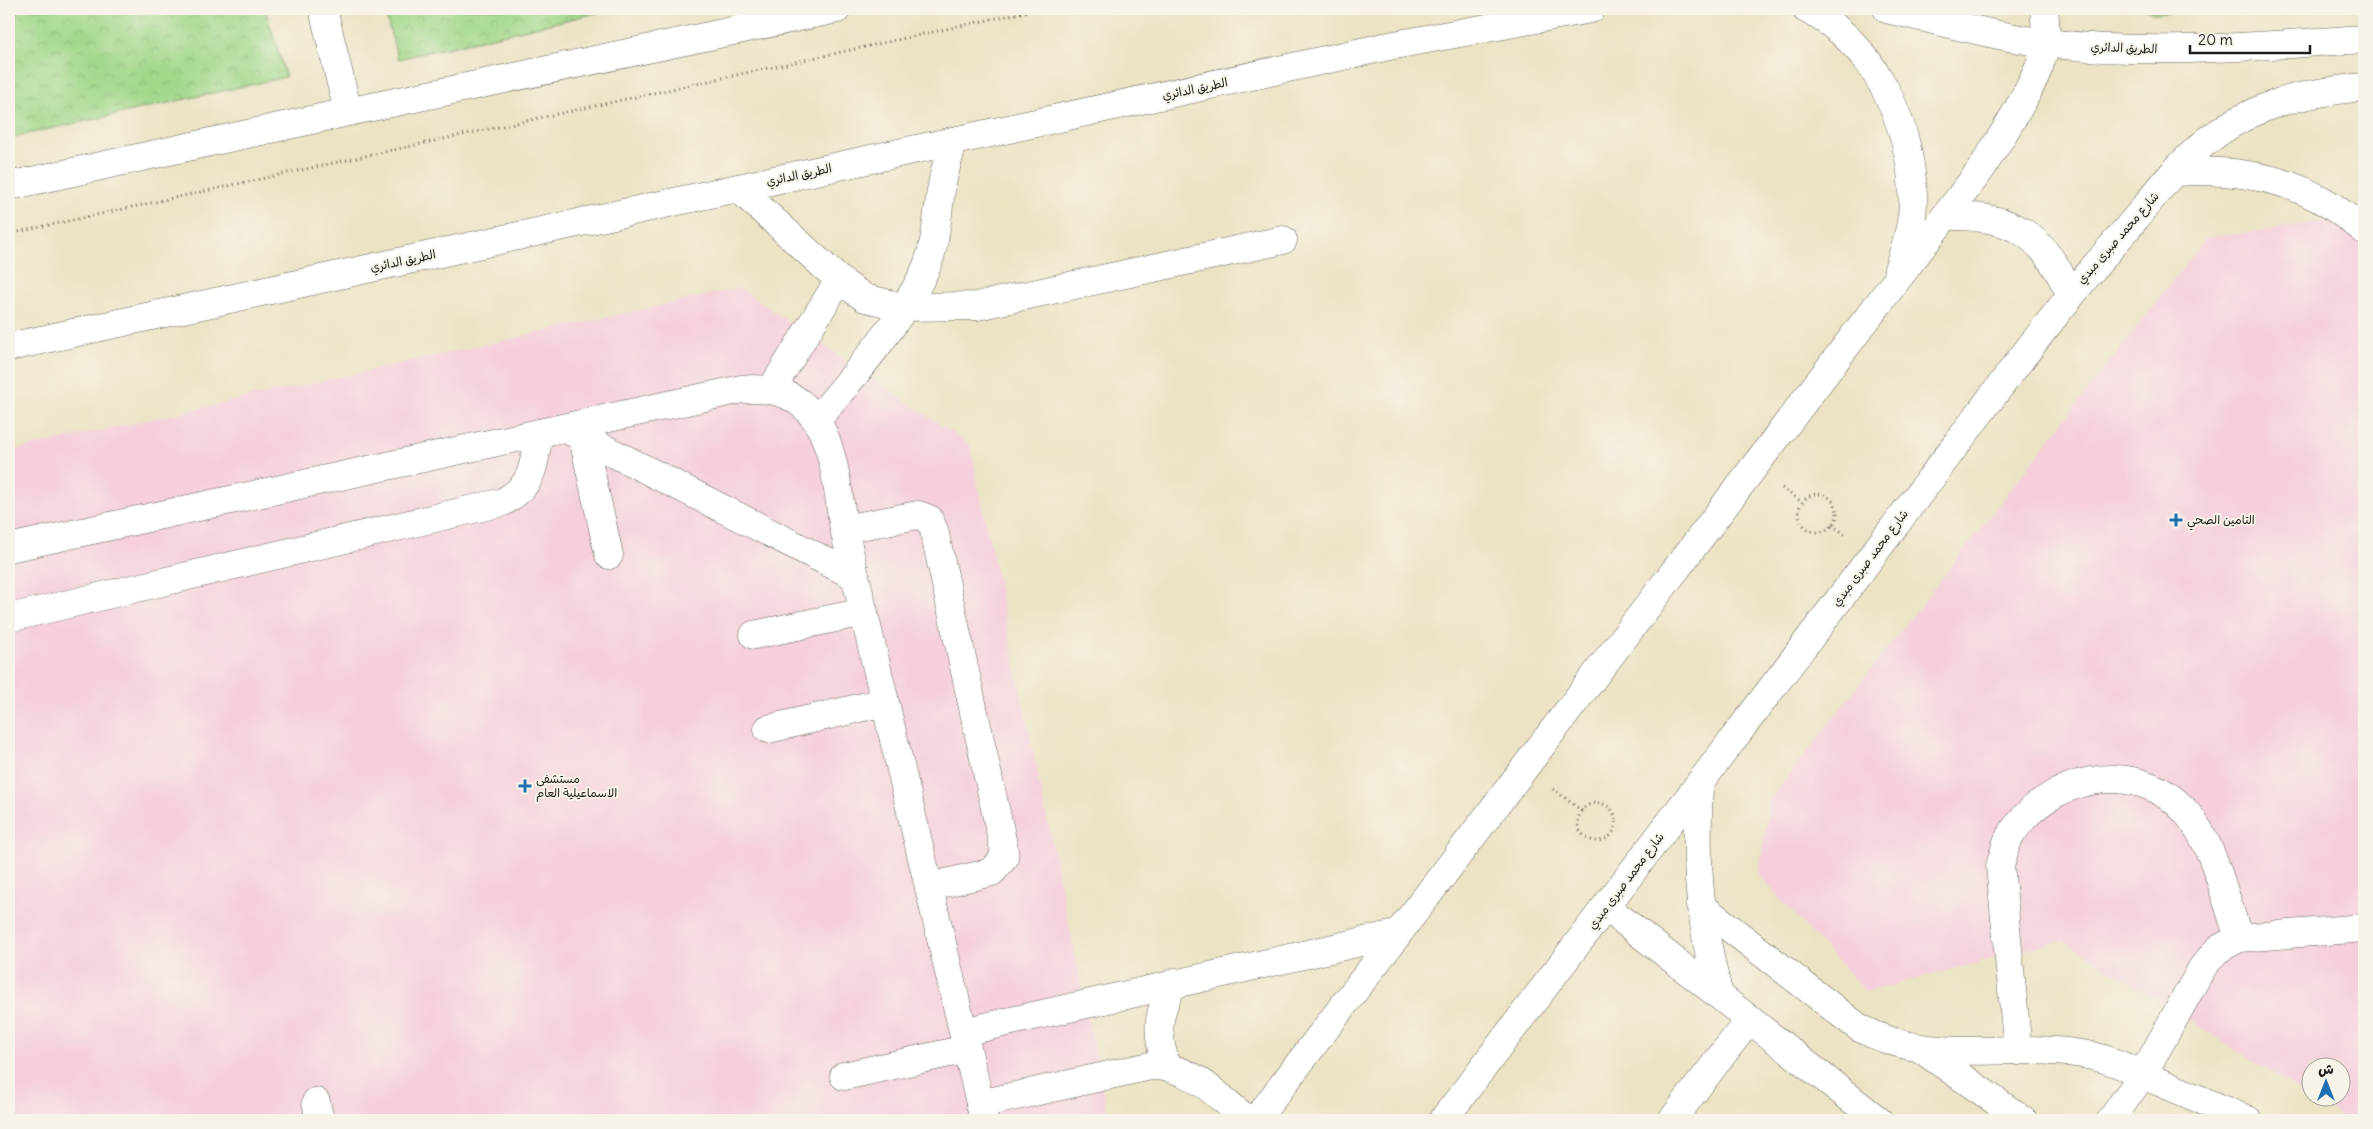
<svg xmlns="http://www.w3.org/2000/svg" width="2373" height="1129" viewBox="0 0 2373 1129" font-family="Delius,'Playpen Sans Arabic',sans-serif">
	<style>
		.built { fill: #f5cfdc; fill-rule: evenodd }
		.park { fill: url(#park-crowns); stroke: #5e7a53 }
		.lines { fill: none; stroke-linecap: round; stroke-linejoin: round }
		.minor-casing { stroke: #646256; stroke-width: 29 }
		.major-casing { stroke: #646256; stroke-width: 29 }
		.path { stroke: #646256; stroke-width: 3; stroke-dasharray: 1 4; stroke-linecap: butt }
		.minor { stroke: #fff; stroke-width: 28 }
		.major { stroke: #fff; stroke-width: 28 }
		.poi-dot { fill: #1f6fb2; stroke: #f7f3e8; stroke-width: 2 }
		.labels { text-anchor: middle; stroke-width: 4; stroke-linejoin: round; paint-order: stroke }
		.street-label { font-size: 12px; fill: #1c1c1c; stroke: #f7f3e8 }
		.poi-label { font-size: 12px; fill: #1c1c1c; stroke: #f7f3e8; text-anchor: start }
	</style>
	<defs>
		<pattern id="park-crowns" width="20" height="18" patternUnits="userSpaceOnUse" patternTransform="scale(1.25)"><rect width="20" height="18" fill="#a1d88a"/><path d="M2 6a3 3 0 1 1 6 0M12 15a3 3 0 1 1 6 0" fill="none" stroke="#8ab976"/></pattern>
	</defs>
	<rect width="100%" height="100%" fill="#f7f3e8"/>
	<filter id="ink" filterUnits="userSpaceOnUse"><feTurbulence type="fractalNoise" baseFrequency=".02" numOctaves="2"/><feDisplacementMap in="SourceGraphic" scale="10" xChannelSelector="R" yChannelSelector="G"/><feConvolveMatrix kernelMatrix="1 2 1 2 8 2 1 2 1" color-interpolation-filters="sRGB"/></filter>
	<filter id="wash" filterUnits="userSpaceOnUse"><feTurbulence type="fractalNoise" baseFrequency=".0096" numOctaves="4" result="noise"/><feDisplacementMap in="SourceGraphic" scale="20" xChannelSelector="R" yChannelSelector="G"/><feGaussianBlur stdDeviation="1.12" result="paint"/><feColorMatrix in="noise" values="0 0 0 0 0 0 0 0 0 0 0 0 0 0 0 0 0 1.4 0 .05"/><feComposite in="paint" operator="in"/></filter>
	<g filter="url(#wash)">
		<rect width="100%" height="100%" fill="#ebe3c3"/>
		<g class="built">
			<path d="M2338,220L2364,239V1120H2346L2063,940L1866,992L1759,876L1769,801L2206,238ZM2310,1066H2340V1096H2310Z"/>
			<path d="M739,288L970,445L1109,1120H9V451Z"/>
		</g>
		<g class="park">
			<path d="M9,9H265L286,77L9,138Z"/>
			<path d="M384,9H614L398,59Z"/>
			<path d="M2144,9H2229L2153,13Z"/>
		</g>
	</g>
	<g filter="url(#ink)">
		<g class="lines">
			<defs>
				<g id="minor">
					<path d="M323,9L348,112"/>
					<path d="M2175,172C2228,169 2281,175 2327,203C2340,211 2352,221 2364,230"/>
					<path d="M738,188L839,280L865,298L903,307L977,306L1283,240"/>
					<path d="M771,390L839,280"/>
					<path d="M817,420C854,375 902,321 926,268C937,242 937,212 942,185C944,170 950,156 953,141"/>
					<path d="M564,428L855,576"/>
					<path d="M583,438L609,555"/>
					<path d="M844,529L918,515L929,519L934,530L1004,849V858L992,872L929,887"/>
					<path d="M9,548L742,389C751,389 761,389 770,390C834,401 835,478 844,529L984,1120"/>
					<path d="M9,618L503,502C535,484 533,466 539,433"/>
					<path d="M754,635L864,612"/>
					<path d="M768,729L885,702"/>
					<path d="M1699,787C1695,864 1699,920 1719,995"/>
					<path d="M1700,905L1858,1027C1934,1068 2003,1041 2082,1054C2109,1058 2133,1070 2157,1081C2188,1094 2218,1107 2248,1120"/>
					<path d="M1606,907L1878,1120"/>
					<path d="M963,1032L1396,934"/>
					<path d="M1921,1049L2023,1120"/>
					<path d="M2018,1051L2000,866C2003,858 2004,848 2008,840C2042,777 2136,755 2186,812C2214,843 2225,899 2239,938"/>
					<path d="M1167,1066C1155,1035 1157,1010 1175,982"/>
					<path d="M844,1076L967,1049"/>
					<path d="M316,1102L320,1120"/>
					<path d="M980,1104L1150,1066C1192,1065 1217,1096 1248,1120"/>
					<path d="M1672,1120L1749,1020"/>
					<path d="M2111,1120L2143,1074L2202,968L2217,950L2239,938L2364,928"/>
				</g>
				<g id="major">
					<path d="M1806,9C1874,42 1910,122 1913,195C1914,220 1906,245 1898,269"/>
					<path d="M1887,9C1939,21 1993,36 2046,43C2152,56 2258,46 2364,39"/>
					<path d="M9,186L348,112L837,9"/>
					<path d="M1947,216C2012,214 2044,235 2070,294"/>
					<path d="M9,347L1389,46L1591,9"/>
					<path d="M1256,1120L1982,168C2001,136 2041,79 2045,44C2047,32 2045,20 2044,9"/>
					<path d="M1443,1120C1605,908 1767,695 1928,482C1992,397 2055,311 2125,231C2149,203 2172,170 2201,146C2251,104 2301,93 2364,87"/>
				</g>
			</defs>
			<use href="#minor" class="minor-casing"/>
			<use href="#major" class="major-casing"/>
			<g class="path">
				<path d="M9,234L1038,9"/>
				<path d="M1782,488L1802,502"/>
				<circle cx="1818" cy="513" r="19"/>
				<path d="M1832,525L1846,535"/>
				<path d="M1553,789L1582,811"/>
				<circle cx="1597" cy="822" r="19"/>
			</g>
			<use href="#minor" class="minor"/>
			<use href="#major" class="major"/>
		</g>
	</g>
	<g class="poi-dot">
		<path d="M2173.5 512.5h5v5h5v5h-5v5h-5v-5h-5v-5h5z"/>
		<path d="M522.5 778.5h5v5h5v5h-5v5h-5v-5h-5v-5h5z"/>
	</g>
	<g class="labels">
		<g class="street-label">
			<text transform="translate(2124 48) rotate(2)" y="4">الطريق الدائري</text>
			<text transform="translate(1195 89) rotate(-12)" y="4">الطريق الدائري</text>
			<text transform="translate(799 175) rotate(-12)" y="4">الطريق الدائري</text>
			<text transform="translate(2118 238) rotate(-49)" y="4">شارع محمد صبرى مبدي</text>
			<text transform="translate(403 261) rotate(-12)" y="4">الطريق الدائري</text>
			<text transform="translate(1870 558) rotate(-53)" y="4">شارع محمد صبرى مبدي</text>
			<text transform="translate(1626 881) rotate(-53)" y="4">شارع محمد صبرى مبدي</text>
		</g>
		<g class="poi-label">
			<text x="2187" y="524">التامين الصحي</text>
			<text x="536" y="783">مستشفى<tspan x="536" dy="14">الاسماعيلية العام</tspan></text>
		</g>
	</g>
	<rect width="2373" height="1129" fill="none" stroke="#f7f3e8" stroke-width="30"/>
	<g transform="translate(2326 1082)"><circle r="24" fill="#f7f3e8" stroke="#9f9d96"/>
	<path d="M0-4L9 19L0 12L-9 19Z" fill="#1f6fb2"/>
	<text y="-8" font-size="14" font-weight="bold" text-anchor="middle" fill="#1c1c1c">ش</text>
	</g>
	<path d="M2190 45v8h120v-8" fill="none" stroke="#1c1c1c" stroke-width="2.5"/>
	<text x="2198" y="45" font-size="15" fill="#1c1c1c" stroke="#f7f3e8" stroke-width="4" paint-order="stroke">20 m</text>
</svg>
